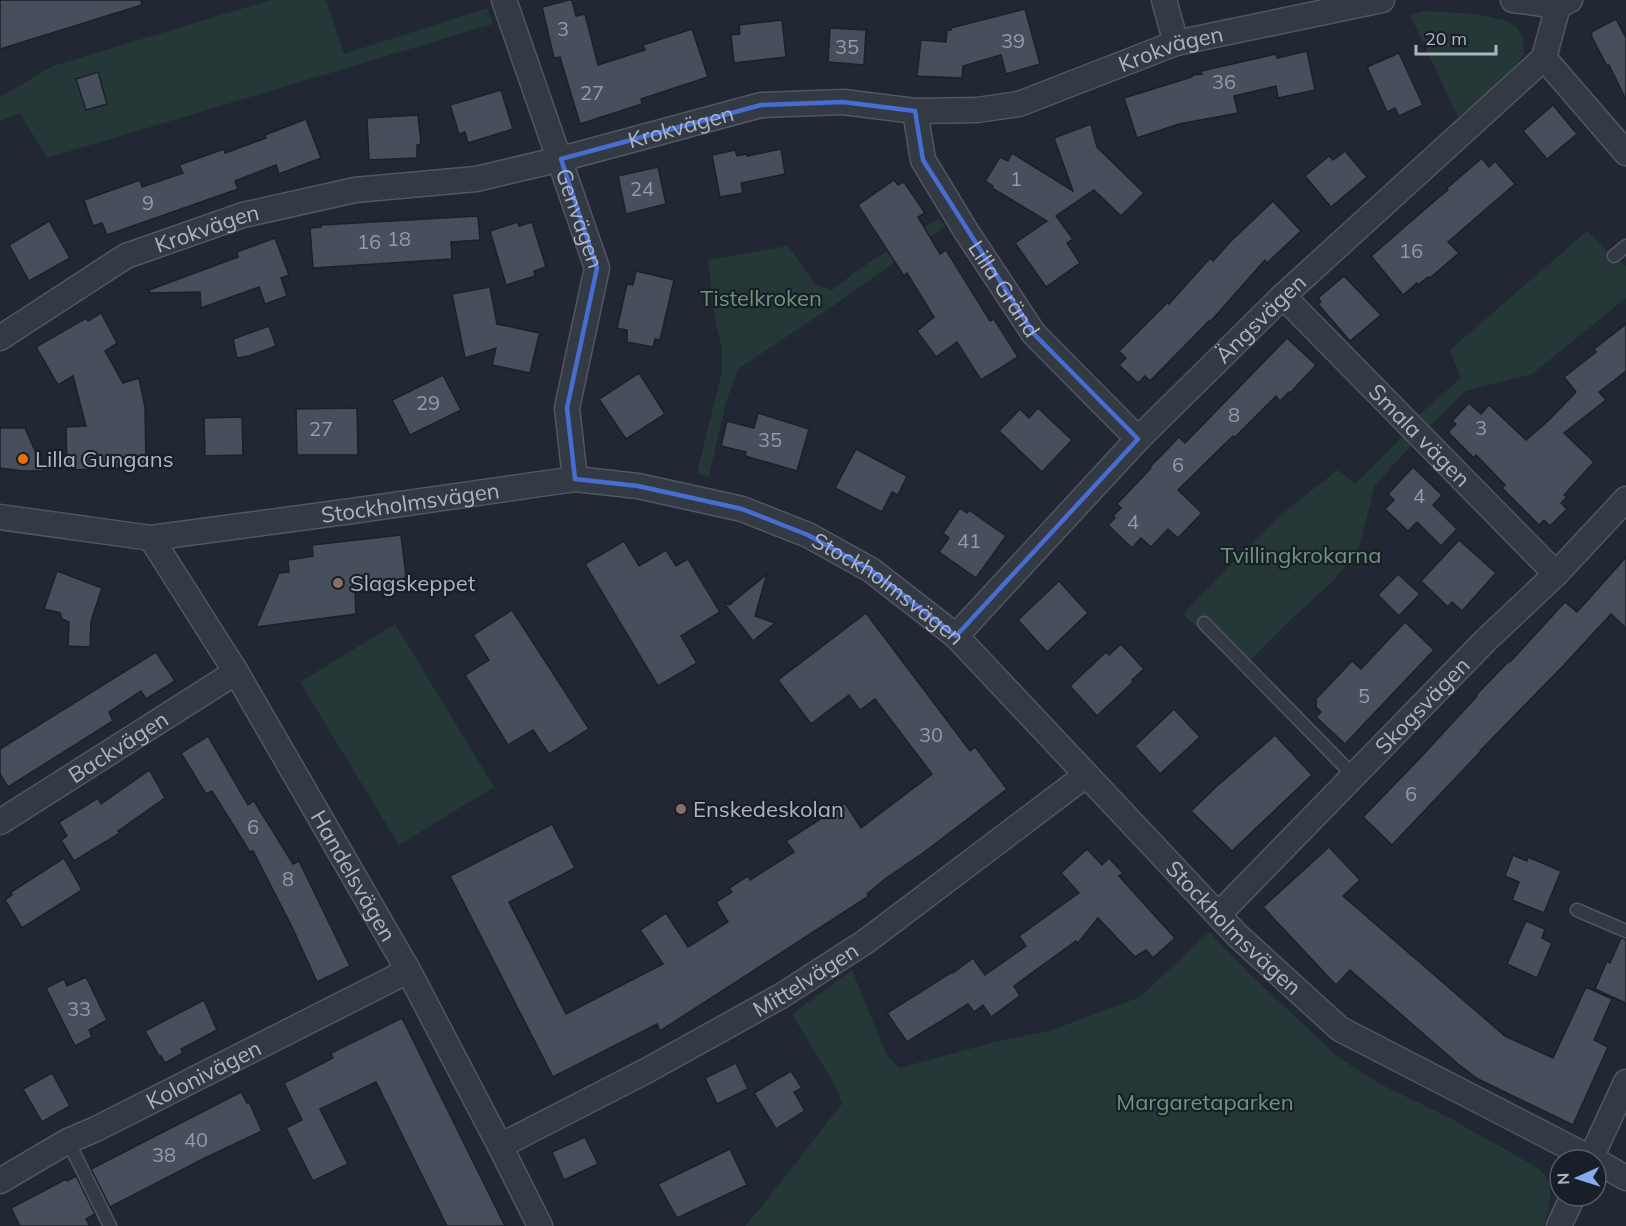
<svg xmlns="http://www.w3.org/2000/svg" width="1626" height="1226" viewBox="0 0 1626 1226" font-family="Mulish,sans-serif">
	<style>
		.green { fill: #263738 }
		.building { fill: #474f5c; stroke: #1b212a; stroke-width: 1.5 }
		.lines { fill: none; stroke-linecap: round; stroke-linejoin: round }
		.lane-casing { stroke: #515762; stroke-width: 15 }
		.street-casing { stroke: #515762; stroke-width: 27 }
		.lane { stroke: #343a44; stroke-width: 12 }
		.street { stroke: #343a44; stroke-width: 24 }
		.marked { fill: none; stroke: #486dd1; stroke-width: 4.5; stroke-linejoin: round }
		.food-dot { fill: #e8710a; stroke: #191f28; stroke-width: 2 }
		.education-dot { fill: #8d6e63; stroke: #191f28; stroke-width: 2 }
		.labels { text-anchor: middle; stroke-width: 4.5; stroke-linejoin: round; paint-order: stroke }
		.number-label { font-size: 20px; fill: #949ba8 }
		.street-label { font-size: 22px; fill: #aeb4c1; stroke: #191f28 }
		.park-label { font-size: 22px; fill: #709479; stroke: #191f28 }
		.poi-label { font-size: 22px; fill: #aeb4c1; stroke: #191f28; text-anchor: start }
	</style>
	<rect width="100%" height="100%" fill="#212833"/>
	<g class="green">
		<path d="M271,0H326L344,54L487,8L493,24L47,158L20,113L0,121V97L53,66Z"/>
		<path d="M1425,11L1477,14L1503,20L1516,26L1523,38L1524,54L1513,69L1458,117L1410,15Z"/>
		<path d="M939,218L945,226L833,306L738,369L726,402L709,476L697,473L722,372V348L716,325L708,260L788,246L815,284L832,290L858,270Z"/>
		<path d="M1587,231L1607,251L1621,261L1626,266V298L1532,374L1465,391L1421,435L1375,485L1358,551L1331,583L1285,625L1241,670L1183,614L1256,539L1290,507L1338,470L1355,484L1407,432L1413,420L1461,378L1450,350Z"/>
		<path d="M395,624L494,787L399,845L300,682Z"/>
		<path d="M1209,932L1255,979L1339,1058L1384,1086L1446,1116L1531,1164C1535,1167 1540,1170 1543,1173C1556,1187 1548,1210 1544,1226H745C779,1187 809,1144 842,1104L836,1087L792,1014L852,970L887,1056L900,1068L995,1042L1052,1030L1140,997Z"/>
	</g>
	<g class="building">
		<path d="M0,0H141L142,5L0,49Z"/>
		<path d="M569,0H572L576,16L585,14L598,65L645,50L643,45L692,29L708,77L641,99L642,104L580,124L560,57L554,58L542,7Z"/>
		<path d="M1025,9L1040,64L1006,74L1001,55L963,66L962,78L917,76L921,40L946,42L947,30H951V28Z"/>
		<path d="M1616,19L1626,38V100L1609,65L1607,66L1591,35L1592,34L1591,32Z"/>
		<path d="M782,20L786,57L734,63L731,35L740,34L739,25Z"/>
		<path d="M830,28L866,30L864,65L828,62Z"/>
		<path d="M1307,51L1315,90L1278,98L1276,86L1234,96L1238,113L1179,124L1137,138L1124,98L1192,77V75L1202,74L1201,71L1276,54L1277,58Z"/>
		<path d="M1399,53L1423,105L1399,116L1395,108L1387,112L1367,67Z"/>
		<path d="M98,72L107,104L86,110L76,79Z"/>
		<path d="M501,90L513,129L468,143L465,132L459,134L450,105Z"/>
		<path d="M1553,105L1577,134L1547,159L1523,131Z"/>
		<path d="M418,115L421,144L417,145V158L369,160L367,118Z"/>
		<path d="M306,119L321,158L279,174L276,165L235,181L238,189L107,235L102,223L93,226L84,200L140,180L142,187L183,173L179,165L224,149L225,153L266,138L265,135Z"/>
		<path d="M1091,124L1097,147L1144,193L1121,216L1094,190L1056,216L1073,239L1067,243L1080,263L1046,287L1015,243L1047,221L992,188L993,186L985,181L1000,157L1008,161L1012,153L1073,191L1054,138Z"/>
		<path d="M781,149L785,174L741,183L743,193L720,197L712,155L735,150L737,156L747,154V156Z"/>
		<path d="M1345,151L1367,177L1331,207L1305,176L1329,156L1333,160Z"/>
		<path d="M1482,158L1489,167L1495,161L1515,184L1448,242L1459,253L1430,278L1428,277L1418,285L1417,283L1403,295L1371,256L1438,198L1448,190L1447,188Z"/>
		<path d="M658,167L666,204L626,214L618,176Z"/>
		<path d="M894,180L898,185L904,182L925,213L918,217L940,254L946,250L990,321L994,319L1018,357L981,380L957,342L936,357L917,331L934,317L907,273L904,276L858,205Z"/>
		<path d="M1273,201L1301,231L1267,263L1265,260L1210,322L1209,321L1150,381L1145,376L1138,383L1119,365L1126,358L1119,351L1168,302L1169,304L1210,258L1213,261L1230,242Z"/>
		<path d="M478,216L480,240L451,242L452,259L313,268L310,228L321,227V225Z"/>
		<path d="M49,221L70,258L29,281L9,245Z"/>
		<path d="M518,222L519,226L532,222L546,267L534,271L535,276L506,285L490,231Z"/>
		<path d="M275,238L289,275L281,278L287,296L265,304L259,287L201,308L200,292L150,293L149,290L238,257L237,252Z"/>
		<path d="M636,271L674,280L660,340L655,339L653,347L627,342V330L617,328L627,284L633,285Z"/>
		<path d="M1344,276L1381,315L1350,341L1318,304L1321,302L1318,298Z"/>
		<path d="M490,287L497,324L544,334L539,335L530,373L492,365L496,348L465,358L452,294Z"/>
		<path d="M101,313L117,343L105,351L123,383L139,378L145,407L146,468L67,470L66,427L86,426L73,376L58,385L36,347L86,318L88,321Z"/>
		<path d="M1626,324V371L1599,392L1606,400L1564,433L1594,462L1564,495L1567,497L1561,503L1567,509L1550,526L1544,520L1539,525L1502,488L1505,485L1476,455L1474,458L1448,432L1456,424L1452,421L1469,403L1481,414L1489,405L1526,440L1548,421L1576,392L1564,377L1596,352L1594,349Z"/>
		<path d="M269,326L276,346L249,356L237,358L233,339Z"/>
		<path d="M1287,338L1316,365L1290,393L1289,392L1280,401L1276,396L1234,438L1233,436L1178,490L1202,513L1178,538L1168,529L1151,547L1141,538L1132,548L1108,525L1115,518L1113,516L1121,508L1117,504L1151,468L1150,467L1179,437L1185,443Z"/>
		<path d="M639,373L665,414L626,439L599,399Z"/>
		<path d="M443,375L461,410L410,435L392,400Z"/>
		<path d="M357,408L358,455H297L296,409Z"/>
		<path d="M1038,408L1072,440L1042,472L999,431L1020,409L1029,418Z"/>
		<path d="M758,413L809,429L797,471L745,456L746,452L721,446L727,421L754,428Z"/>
		<path d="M242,417L243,455L205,456L204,418Z"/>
		<path d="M0,428H25L44,471H23L0,468Z"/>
		<path d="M856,449L907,476L898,495L892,492L882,512L835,488Z"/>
		<path d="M1413,467L1442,495L1433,505L1457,529L1441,546L1417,522L1408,531L1385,509L1394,500L1388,494Z"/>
		<path d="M960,508L967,513L969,510L1006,536L976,578L939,552L949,538L943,533Z"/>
		<path d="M401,535L406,576L396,589L355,593L356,614L256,627L279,573L289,572L288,560L313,556L312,545Z"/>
		<path d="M1459,540L1496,573L1462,611L1452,602L1448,607L1421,581Z"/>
		<path d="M624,541L639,566L666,550L676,566L688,559L720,612L681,636L697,663L658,686L585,564Z"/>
		<path d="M1626,557V628L1611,614L1564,665L1481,750H1482L1392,845L1363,817L1421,757L1477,696L1476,695L1509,661L1510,662L1565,602L1577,612Z"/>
		<path d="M57,571L102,588L91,621L90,647L68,646L69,622L62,619L60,613L44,609Z"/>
		<path d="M767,574L755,616L775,623L753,641L723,602L729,605Z"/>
		<path d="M1398,574L1420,594L1399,616L1378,595Z"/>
		<path d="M1059,581L1088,613L1047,652L1018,620Z"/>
		<path d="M512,610L589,729L549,754L533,730L508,745L465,675L489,660L473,635Z"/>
		<path d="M866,613L970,751L975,747L1007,789L923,853L885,879L867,894L869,896L660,1031L657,1024L553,1077L450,876L552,824L575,868L509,902L566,1014L663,964L640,930L666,913L688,947L728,922L716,902L732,892L729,888L748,876L750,880L794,852L786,841L845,803L861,828L932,774L875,699L860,710L849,695L811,724L778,680Z"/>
		<path d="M1405,622L1434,650L1345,744L1316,717L1321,712L1316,707V699L1352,661L1361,669Z"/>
		<path d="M1121,644L1144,669L1132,680L1133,682L1097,716L1070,686L1106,652L1109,655Z"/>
		<path d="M156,652L175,681L146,699L141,691L109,712L113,721L8,787L0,774V749Z"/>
		<path d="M1174,709L1200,737L1160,774L1135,746Z"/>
		<path d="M1275,735L1312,775L1232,851L1191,811L1216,787Z"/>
		<path d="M208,736L248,805L254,801L293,864L299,861L350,966L317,982L292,927L253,851L250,852L212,791L206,794L181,753Z"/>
		<path d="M148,771H150L165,798L118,831L120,833L74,861L61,840L67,836L59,822L98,798L101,804Z"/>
		<path d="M1329,847L1360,880L1343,896L1505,1036L1553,1058L1586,987L1612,999L1594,1040L1608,1047L1573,1125L1478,1079L1458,1064L1350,970L1336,985L1263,907Z"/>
		<path d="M1087,849L1102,865L1109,858L1123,873L1119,876L1175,938L1153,958L1146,950L1135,957L1098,918L1078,943L1076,941L1014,986L1020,996L991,1017L983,1005L974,1012L968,1004L907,1042L887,1013L952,972L953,973L973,958L985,975L1026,946L1019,936L1079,893L1061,873Z"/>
		<path d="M1513,855L1527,861L1528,857L1561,871L1544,913L1512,900L1519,882L1505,876Z"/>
		<path d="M64,858L82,890L22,928L5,900L12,895L11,892Z"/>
		<path d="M1526,921L1545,929L1542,938L1552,943L1537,978L1507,964Z"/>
		<path d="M1621,938L1626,939V1003L1595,989L1607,961L1610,963Z"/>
		<path d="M86,977L107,1020L89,1030L92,1037L75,1046L46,988L64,979L67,986Z"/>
		<path d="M204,1000L217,1030L181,1049L183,1053L165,1063L161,1056H159L145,1031Z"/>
		<path d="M402,1018L505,1226H447L376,1082L320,1109L348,1164L313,1181L286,1128L302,1120L284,1083L333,1058L331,1053Z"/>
		<path d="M736,1063L748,1089L717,1104L705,1078Z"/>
		<path d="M791,1071L802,1088L794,1092L805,1111L776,1129L754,1093Z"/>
		<path d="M52,1073L70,1106L42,1122L23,1089Z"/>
		<path d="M241,1092L247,1103L249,1102L262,1131L205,1158L110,1207L91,1169Z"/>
		<path d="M585,1137L598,1164L564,1180L552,1152Z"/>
		<path d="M730,1149L747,1185L677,1218L658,1184Z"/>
		<path d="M76,1176L95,1214L86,1219L90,1226H20L11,1208L66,1179L67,1181Z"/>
	</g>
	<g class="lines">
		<defs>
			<g id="lane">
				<path d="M1614,256L1626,246"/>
				<path d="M1204,623L1354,776"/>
				<path d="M1577,910L1626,931"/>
				<path d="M68,1141L110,1226"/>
			</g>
			<g id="street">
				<path id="s1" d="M504,0L597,268L567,408L575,479"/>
				<path d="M1164,0L1176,43"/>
				<path d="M1513,0L1558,6L1570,0"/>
				<path d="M1544,58L1626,153"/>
				<path id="s2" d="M915,111L923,160L966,231L1034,334L1138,439"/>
				<path id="s3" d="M1283,296L1556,574"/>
				<path id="s4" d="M0,338L126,256L243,215L355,190L476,179L561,159L761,105L843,102L915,111L977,110L1019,104L1176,43L1382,0"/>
				<path id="s5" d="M0,517L151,538L352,511L575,479L638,486L742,509L808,535L871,570L956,636L1238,936L1340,1029L1594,1160"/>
				<path id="s6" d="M151,538L236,672L408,970L500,1146L540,1226"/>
				<path id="s7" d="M956,636L1138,439L1283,296L1544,58L1558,6"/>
				<path id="s8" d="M0,822L236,672"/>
				<path id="s9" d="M1219,914L1486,640L1556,574L1626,499"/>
				<path id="s10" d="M500,1146L646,1071L781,996L865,942L1086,775"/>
				<path d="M1590,1160L1626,1082"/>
				<path d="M1596,1161L1626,1178"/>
				<path id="s11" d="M0,1181L68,1141L96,1129L392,979L408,970"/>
				<path d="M1559,1226L1573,1196"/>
			</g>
		</defs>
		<use href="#lane" class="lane-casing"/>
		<use href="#street" class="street-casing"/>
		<use href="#lane" class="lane"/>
		<use href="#street" class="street"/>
	</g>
	<path class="marked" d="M843,102L915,111L923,160L1034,334L1138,439L956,636L871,570L808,535L742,509L638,486L575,479L567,408L597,268L561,159L761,105Z"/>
	<circle class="food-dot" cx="23" cy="459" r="6"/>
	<g class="education-dot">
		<circle cx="338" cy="583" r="6"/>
		<circle cx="681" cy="809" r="6"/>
	</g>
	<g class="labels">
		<g class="number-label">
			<text x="563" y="36">3</text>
			<text x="1013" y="48">39</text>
			<text x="847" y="54">35</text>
			<text x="1224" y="89">36</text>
			<text x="592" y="100">27</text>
			<text x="1016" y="186">1</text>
			<text x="642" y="196">24</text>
			<text x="148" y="210">9</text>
			<text x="399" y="246">18</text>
			<text x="369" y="249">16</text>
			<text x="1411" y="258">16</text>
			<text x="428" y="410">29</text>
			<text x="1234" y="422">8</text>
			<text x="1481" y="435">3</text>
			<text x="321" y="436">27</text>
			<text x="770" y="447">35</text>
			<text x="1178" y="472">6</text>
			<text x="1419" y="503">4</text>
			<text x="1133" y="529">4</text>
			<text x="969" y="548">41</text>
			<text x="1364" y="703">5</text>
			<text x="931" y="742">30</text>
			<text x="1411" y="801">6</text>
			<text x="253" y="834">6</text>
			<text x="288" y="886">8</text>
			<text x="79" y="1016">33</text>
			<text x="196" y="1147">40</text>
			<text x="164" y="1162">38</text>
		</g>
		<g class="street-label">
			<text dy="8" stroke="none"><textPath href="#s4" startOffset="1226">Krokvägen</textPath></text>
			<text dy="8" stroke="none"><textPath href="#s4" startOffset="722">Krokvägen</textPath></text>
			<text dy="8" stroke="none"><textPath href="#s1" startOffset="231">Genvägen</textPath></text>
			<text dy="8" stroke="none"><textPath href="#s4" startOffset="236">Krokvägen</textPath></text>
			<text dy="8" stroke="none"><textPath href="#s2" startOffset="202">Lilla Gränd</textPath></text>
			<text dy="8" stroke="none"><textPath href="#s7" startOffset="440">Ängsvägen</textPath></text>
			<text dy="8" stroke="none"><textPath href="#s3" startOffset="195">Smala vägen</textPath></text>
			<text dy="8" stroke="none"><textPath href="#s5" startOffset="414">Stockholmsvägen</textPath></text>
			<text dy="8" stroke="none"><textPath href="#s5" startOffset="918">Stockholmsvägen</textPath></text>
			<text dy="8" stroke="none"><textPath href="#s9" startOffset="291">Skogsvägen</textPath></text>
			<text dy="8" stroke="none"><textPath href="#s8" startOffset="140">Backvägen</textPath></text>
			<text dy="8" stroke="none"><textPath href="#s6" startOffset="394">Handelsvägen</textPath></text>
			<text dy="8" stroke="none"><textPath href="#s5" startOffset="1404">Stockholmsvägen</textPath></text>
			<text dy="8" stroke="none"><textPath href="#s10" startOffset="348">Mittelvägen</textPath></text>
			<text dy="8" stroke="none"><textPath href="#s11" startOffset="230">Kolonivägen</textPath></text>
		</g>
		<g class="park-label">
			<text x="761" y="306">Tistelkroken</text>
			<text x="1301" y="563">Tvillingkrokarna</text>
			<text x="1205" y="1110">Margaretaparken</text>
		</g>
		<g class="poi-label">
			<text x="35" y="467">Lilla Gungans</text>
			<text x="350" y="591">Slagskeppet</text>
			<text x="693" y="817">Enskedeskolan</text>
		</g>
	</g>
	<g transform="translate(1578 1178) rotate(267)"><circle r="28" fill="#191f28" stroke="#555b65" stroke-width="1.5"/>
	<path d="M0-4.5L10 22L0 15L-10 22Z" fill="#88abeb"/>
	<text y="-9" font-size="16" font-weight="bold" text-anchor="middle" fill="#aeb4c1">N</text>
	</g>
	<path d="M1416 45v9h80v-9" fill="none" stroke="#aeb4c1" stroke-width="3"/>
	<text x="1425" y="45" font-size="18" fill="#aeb4c1" stroke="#191f28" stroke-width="4.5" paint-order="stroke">20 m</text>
</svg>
